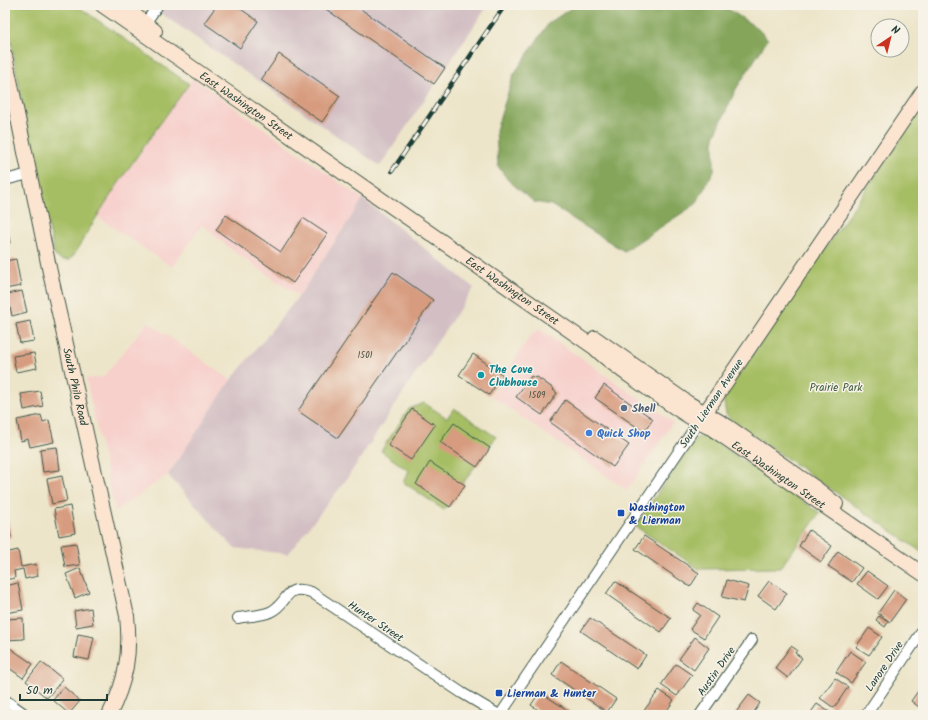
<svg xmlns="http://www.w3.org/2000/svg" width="928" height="720" viewBox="0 0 928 720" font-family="Kalam,sans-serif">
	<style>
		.built { fill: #f7d0cc }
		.industrial { fill: #d2bec3 }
		.green { fill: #a6be64; stroke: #627e4c }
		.forest { fill: #84a55a; stroke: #527147 }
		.building { fill: #d79b7f }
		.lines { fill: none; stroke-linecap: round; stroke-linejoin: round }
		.street-casing { stroke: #3e564a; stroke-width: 12 }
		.secondary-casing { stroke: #3e564a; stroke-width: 16 }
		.street { stroke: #fff; stroke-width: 10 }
		.secondary { stroke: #fce5d0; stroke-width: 14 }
		.rail-casing { stroke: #1f3d34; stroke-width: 4.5 }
		.rail { stroke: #f7f3e8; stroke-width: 3; stroke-dasharray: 9; stroke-linecap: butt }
		.culture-dot { fill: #0f9aa8; stroke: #f7f3e8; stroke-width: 1.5 }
		.service-dot { fill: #5c6f8a; stroke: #f7f3e8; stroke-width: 1.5 }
		.shop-dot { fill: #3f7fe0; stroke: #f7f3e8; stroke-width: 1.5 }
		.transit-dot { fill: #1a4fb4; stroke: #f7f3e8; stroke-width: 1.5 }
		.labels { text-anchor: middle; stroke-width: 3; stroke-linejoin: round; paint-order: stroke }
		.number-label { font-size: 9px; fill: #4d5447 }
		.street-label { font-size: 11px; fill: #1f3d34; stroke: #f7f3e8 }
		.culture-label { font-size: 11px; font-weight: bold; fill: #0d838f; stroke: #f7f3e8; text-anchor: start }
		.park-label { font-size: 11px; fill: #415d40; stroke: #f7f3e8 }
		.service-label { font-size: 11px; font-weight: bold; fill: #4e5e75; stroke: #f7f3e8; text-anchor: start }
		.shop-label { font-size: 11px; font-weight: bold; fill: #366cbe; stroke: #f7f3e8; text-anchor: start }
		.transit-label { font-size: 11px; font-weight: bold; fill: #164399; stroke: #f7f3e8; text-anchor: start }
	</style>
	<rect width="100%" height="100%" fill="#f7f3e8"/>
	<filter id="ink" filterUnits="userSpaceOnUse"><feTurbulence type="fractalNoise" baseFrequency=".025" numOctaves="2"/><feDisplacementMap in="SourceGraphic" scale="8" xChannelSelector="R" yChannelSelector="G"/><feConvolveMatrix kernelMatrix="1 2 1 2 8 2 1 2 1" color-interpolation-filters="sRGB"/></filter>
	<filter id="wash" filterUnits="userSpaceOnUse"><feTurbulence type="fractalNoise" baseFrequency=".012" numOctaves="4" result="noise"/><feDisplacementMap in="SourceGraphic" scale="16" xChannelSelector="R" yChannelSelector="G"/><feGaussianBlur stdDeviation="0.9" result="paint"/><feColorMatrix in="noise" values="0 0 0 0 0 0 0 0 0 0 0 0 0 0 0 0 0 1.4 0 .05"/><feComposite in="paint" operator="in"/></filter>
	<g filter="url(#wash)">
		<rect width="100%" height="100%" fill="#ede5c9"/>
		<g class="built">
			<path d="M193,78L363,199L299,296L232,250L202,225L172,267L96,216Z"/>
			<path d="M148,322L231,380L168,475L115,511L86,379L103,377Z"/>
			<path d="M539,329L673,422L627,490L491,396L530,336Z"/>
		</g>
		<g class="industrial">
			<path d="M149,5H488L380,166Z"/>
			<path d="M363,199L474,288L416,373L346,480L288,554L234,548L168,475L231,380L299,296Z"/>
		</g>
		<g class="green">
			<path d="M6,5H76L189,84C148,140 108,195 74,255L69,260H62L55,256C37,173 17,90 6,5Z"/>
			<path d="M923,106V553L730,419L726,414L723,398Z"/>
			<path d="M424,403L447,418L454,408L496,437L444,510L403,482L409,471L381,451L409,409Z"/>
			<path d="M707,436L820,513L780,568L699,569L635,526L696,438Z"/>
		</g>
		<path class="forest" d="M573,5H722L757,28L768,39L736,89L714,137V170L696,204L624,251L551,205L534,202L508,180L498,166L496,130L514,74L549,23L570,9Z"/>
		<g id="blocks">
			<g class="building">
				<path d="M217,5H235L258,21L240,48L204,23Z"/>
				<path d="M320,5H355L445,68L434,84Z"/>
				<path d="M279,54L340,96L322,122L261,80Z"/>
				<path d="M226,215L281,252L303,218L327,234L293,283L216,230Z"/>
				<path d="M5,228H7L10,243L5,244Z"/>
				<path d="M16,259L21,286L5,289V261Z"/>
				<path d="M393,272L433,300L338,438L298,411Z"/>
				<path d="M22,291L27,312L12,316L7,294Z"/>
				<path d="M30,321L34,341L20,343L16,324Z"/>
				<path d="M34,353L37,368L16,372L13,356Z"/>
				<path d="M473,354L503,375L489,395L459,375Z"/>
				<path d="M531,376L535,378L537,377L554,389L553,390L557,393L542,415L516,397Z"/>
				<path d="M604,385L653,419L644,432L595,398Z"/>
				<path d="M40,391L43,406L24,410L21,394Z"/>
				<path d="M565,400L629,445L613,467L550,422Z"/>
				<path d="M412,409L435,425L411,460L388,445Z"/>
				<path d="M41,415L43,422L49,420L54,442L30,447L28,439L21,441L17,420Z"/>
				<path d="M454,423L490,448L477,467L440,442Z"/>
				<path d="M57,447L60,470L43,472L40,449Z"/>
				<path d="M430,462L465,485L450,507L416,484Z"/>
				<path d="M62,476L67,501L52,504L47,479Z"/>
				<path d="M6,503L8,516L5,517V504Z"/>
				<path d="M70,506L75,533L59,536L54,509Z"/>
				<path d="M5,521H8L11,537L5,538Z"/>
				<path d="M809,530L832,546L821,562L799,546Z"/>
				<path d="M644,536L699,573L690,587L635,549Z"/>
				<path d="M76,543L80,565L65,567L61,545Z"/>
				<path d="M18,550L21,567L36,564L38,576L25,579L23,569L14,571L15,578L5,580V553Z"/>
				<path d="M838,551L862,568L852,582L828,566Z"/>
				<path d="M80,568L89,592L75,598L66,574Z"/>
				<path d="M867,571L888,586L878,599L857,584Z"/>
				<path d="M727,580L749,586L744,602L722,597Z"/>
				<path d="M615,581L671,618L661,632L606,594Z"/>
				<path d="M769,581L787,593L776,609L758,596Z"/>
				<path d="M18,583L23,610L5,613V586Z"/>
				<path d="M894,590L906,599L890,622L878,613Z"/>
				<path d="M698,603L718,617L704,638L690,629L700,615L693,610Z"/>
				<path d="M91,608L93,624L76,627L74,611Z"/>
				<path d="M879,616L888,622L885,627L876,620Z"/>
				<path d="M23,618L24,639L7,640L5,619Z"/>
				<path d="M590,618L646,655L637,669L581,631Z"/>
				<path d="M869,628L882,637L869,655L856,647Z"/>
				<path d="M78,634L94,637L89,660L74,657Z"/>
				<path d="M695,637L709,648L694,670L679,659Z"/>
				<path d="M791,646L797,650L795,653L802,658L788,678L775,668Z"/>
				<path d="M10,648L33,664L23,678L5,665V654Z"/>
				<path d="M850,651L866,662L851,683L836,672Z"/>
				<path d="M561,661L616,699L607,712L552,675Z"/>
				<path d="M41,662L63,679L47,698L26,681Z"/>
				<path d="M676,664L692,675L677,696L661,685Z"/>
				<path d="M835,678L848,687L834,708L820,698Z"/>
				<path d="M923,684V710L911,701Z"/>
				<path d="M64,687L80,701L69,714L53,700Z"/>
				<path d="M659,690L674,700L664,715H647L643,712Z"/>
				<path d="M540,692L575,715H545L531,705Z"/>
				<path d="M749,695L760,703L752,715H734Z"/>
				<path d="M817,704L831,713L829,715H809Z"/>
				<path d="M902,710L908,715H898Z"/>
			</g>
		</g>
	</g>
	<g filter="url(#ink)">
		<use href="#blocks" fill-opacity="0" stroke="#3e564a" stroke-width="1"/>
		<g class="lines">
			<defs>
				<g id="street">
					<path d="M142,28L158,5"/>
					<path d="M5,180L29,174"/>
					<path d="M238,618C248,616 261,616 270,612C290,603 283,583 311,592L462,693L499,715"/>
					<path d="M5,700L26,715"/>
					<path d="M500,715L702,417"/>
					<path d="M700,715L752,640"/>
					<path d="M866,715L923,630"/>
				</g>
				<g id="secondary">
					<path id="s1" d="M102,5L595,348C612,365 632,377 651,391C671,404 689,419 711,428L923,574"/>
					<path d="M122,5L155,31"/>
					<path id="s2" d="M5,56L51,277L127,616C131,653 126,682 109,715"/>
					<path d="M595,338L688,403L727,426L817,489L836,504"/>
					<path d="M705,413L923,91"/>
				</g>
			</defs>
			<use href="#street" class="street-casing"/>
			<use href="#secondary" class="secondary-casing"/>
			<use href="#street" class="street"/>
			<use href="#secondary" class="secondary"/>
			<defs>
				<path id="rail" d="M392,171L505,5"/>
			</defs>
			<use href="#rail" class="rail-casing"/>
			<use href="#rail" class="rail"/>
		</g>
	</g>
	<circle class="culture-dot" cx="481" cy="375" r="4"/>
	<circle class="service-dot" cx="624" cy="408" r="4"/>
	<circle class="shop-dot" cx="589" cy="433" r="4"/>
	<g class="transit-dot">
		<rect x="617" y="509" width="8" height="8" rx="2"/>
		<rect x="495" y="689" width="8" height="8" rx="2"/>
	</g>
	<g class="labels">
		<g class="number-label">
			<text x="365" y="358">1501</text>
			<text x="537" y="398">1509</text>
		</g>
		<g class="street-label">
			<text dy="4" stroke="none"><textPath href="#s1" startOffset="176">East Washington Street</textPath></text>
			<text dy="4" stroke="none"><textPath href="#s1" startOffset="500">East Washington Street</textPath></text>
			<text dy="4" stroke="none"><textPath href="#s2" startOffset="338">South Philo Road</textPath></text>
			<text transform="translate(711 403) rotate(-56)" y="4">South Lierman Avenue</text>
			<text dy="4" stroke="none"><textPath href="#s1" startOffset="824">East Washington Street</textPath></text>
			<text transform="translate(376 621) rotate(34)" y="4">Hunter Street</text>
			<text transform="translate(884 666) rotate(-56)" y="4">Lanore Drive</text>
			<text transform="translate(716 671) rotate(-55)" y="4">Austin Drive</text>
		</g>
		<g class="culture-label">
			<text x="489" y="373">The Cove<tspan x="489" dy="13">Clubhouse</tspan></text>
		</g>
		<g class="park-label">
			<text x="836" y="391">Prairie Park</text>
		</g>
		<g class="service-label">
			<text x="632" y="412">Shell</text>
		</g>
		<g class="shop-label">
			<text x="597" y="437">Quick Shop</text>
		</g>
		<g class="transit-label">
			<text x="629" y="511">Washington<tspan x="629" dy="13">&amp; Lierman</tspan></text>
			<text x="507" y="697">Lierman &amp; Hunter</text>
		</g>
	</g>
	<rect width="928" height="720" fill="none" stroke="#f7f3e8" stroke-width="20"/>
	<g transform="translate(890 38) rotate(35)"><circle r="19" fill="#f7f3e8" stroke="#a1aaa0"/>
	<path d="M0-3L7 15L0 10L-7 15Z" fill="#c8321e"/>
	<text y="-6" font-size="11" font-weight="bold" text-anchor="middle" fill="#1f3d34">N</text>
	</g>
	<path d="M20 694v6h87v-6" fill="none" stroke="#1f3d34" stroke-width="2"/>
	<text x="26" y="694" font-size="12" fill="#1f3d34" stroke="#f7f3e8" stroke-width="3" paint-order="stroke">50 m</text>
</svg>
